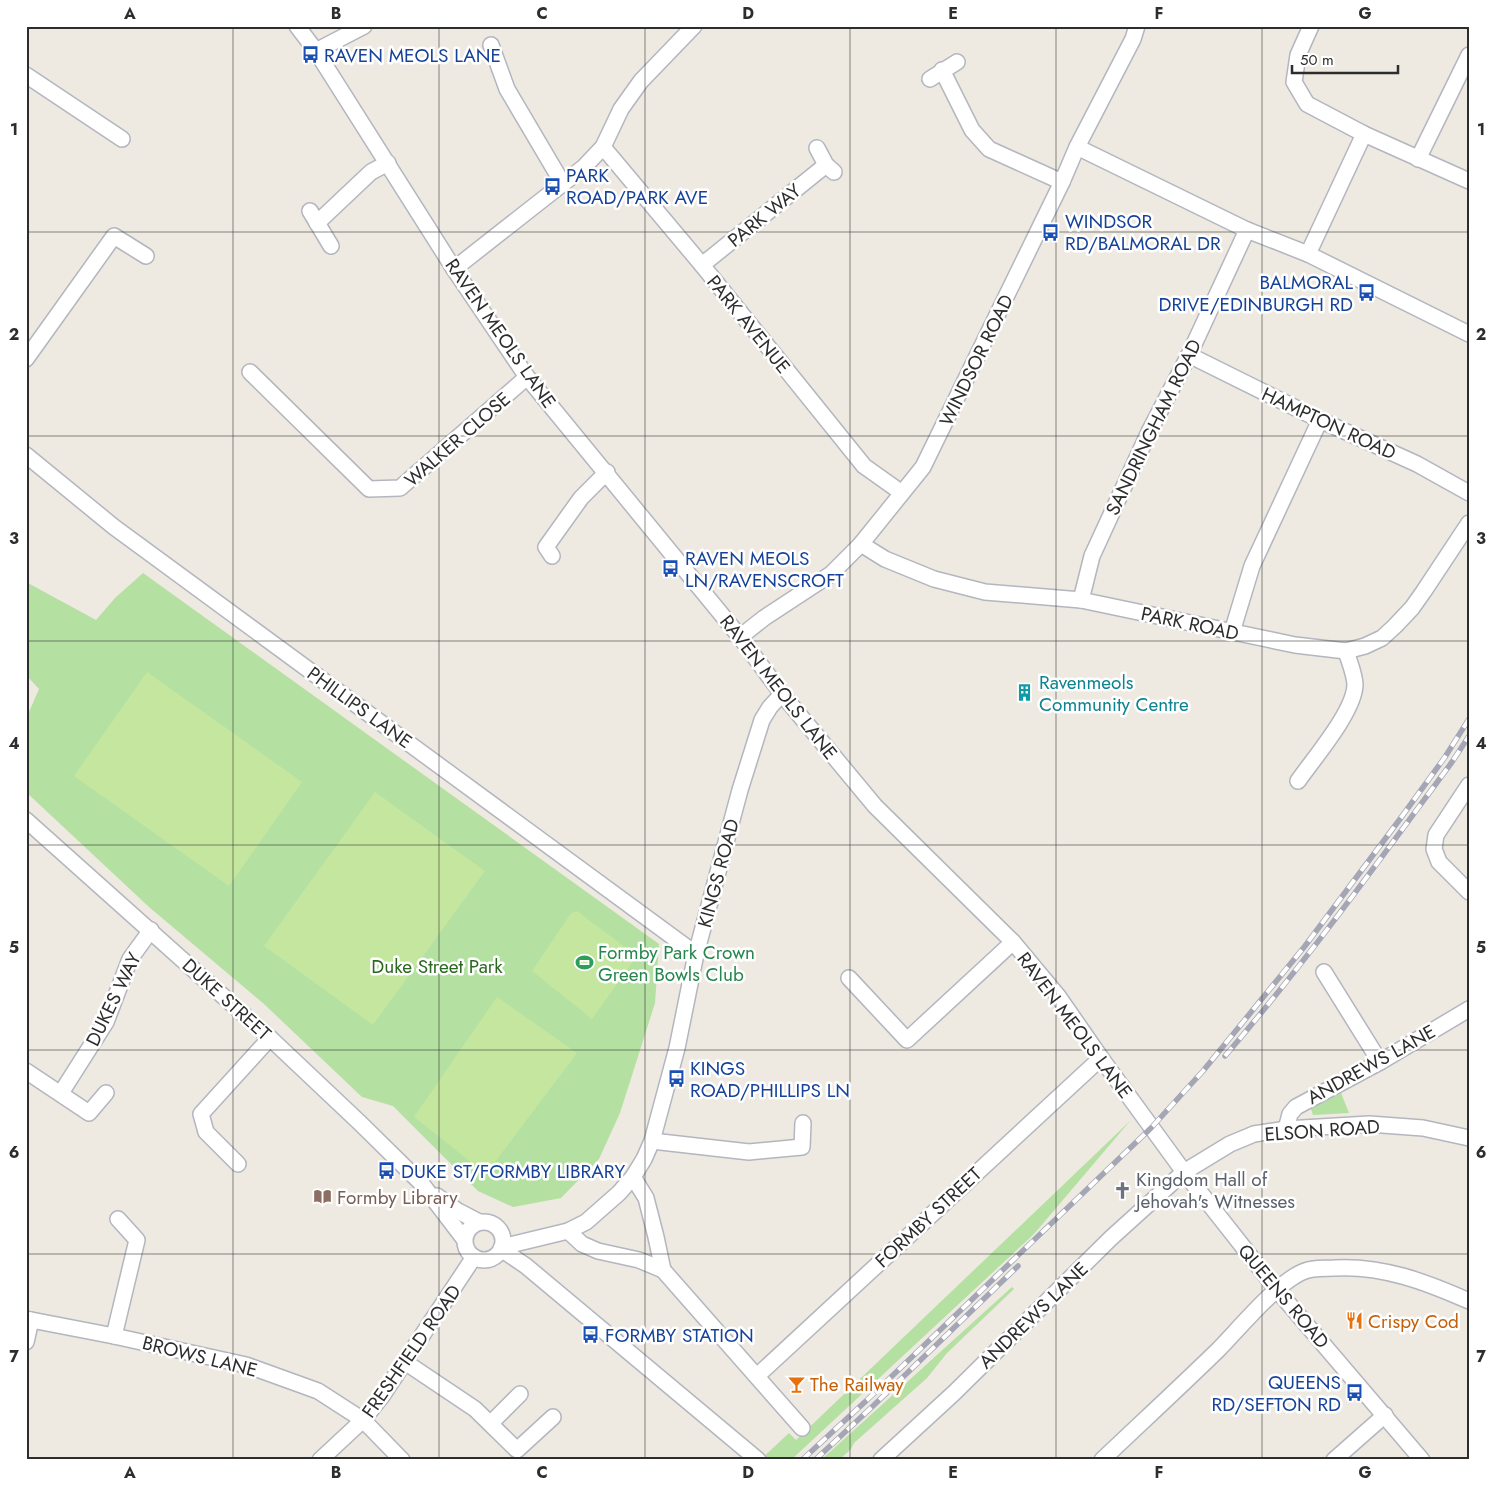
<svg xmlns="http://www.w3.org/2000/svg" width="1495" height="1486" viewBox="0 0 1495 1486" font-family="Jost,sans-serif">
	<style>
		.green { fill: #b4e0a2 }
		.pitch { fill: #c5e69f }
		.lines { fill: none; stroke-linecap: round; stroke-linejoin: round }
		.minor-casing { stroke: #b4b6bf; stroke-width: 18 }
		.minor { stroke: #fff; stroke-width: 15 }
		.rail-casing { stroke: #a4a6b6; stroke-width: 5.5 }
		.rail { stroke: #fff; stroke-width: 4; stroke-dasharray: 11; stroke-linecap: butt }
		.grid { fill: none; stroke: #2d2d2d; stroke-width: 1; stroke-opacity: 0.55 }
		.labels { text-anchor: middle; stroke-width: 5; stroke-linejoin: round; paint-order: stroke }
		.transit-label { font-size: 19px; fill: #164399; stroke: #fff; text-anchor: start }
		.street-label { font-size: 19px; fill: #2d2d2d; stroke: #fff }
		.culture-label { font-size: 19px; fill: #0d838f; stroke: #fff; text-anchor: start }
		.leisure-label { font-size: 19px; fill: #27864d; stroke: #fff; text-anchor: start }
		.park-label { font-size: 19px; fill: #2c6721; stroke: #fff }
		.worship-label { font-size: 19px; fill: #5b616d; stroke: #fff; text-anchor: start }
		.education-label { font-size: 19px; fill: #785e54; stroke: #fff; text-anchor: start }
		.food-label { font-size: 19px; fill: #c56008; stroke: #fff; text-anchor: start }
		.neatline { fill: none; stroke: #2d2d2d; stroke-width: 2 }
		.grid-label { font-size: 16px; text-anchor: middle; font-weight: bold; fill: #2d2d2d }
	</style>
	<rect width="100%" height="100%" fill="#eee9e1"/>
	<g class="green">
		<path d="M143,573L659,944L655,1003L620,1113L599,1159L561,1198L513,1207L478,1191L393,1106L362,1097L264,1004L149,907L26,792V714L29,712L39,689L26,675V582L96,620L115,598Z"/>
		<path d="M1341,1093L1349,1113L1313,1115L1311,1109Z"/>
		<path d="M1130,1121L1034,1234L791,1460H760L789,1433L796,1440Z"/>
		<path d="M1012,1287L1014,1289L947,1353L927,1378L854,1443L851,1449L839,1460H821Z"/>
	</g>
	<g class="pitch">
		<path d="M147,672L302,782L229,886L74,776Z"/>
		<path d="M375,792L485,871L373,1025L264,946Z"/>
		<path d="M577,911L637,956L592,1019L532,971L571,913Z"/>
		<path d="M497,997L577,1053L486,1174L414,1117Z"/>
	</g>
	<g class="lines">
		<defs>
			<g id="minor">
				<path d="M297,26L316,51L454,269L527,377L740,637L782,694L875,806L1013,942L1058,996L1101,1058L1184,1172L1277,1290L1422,1460"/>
				<path d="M1311,26L1298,55L1294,82L1307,104L1364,134L1469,181"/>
				<path d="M491,45L507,89L563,184"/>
				<path d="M316,51L364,26"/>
				<path d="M942,70L972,130L989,149L1062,182"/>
				<path d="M26,75L122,139"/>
				<path d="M930,79L957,62"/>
				<path d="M603,147L702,265L864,466L902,493"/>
				<path d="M1077,147L1247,230L1308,254L1469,334"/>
				<path d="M817,148L826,165L834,172"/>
				<path d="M1418,159L1469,55"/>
				<path d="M310,211L331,246"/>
				<path d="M317,223L371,172L388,163"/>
				<path d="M1308,254L1364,134"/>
				<path d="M702,265L826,165"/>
				<path d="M454,269L584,167L603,147L621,109L641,81L694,26"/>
				<path d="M1189,355L1320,420L1417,464L1469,493"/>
				<path d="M26,359L114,236L146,256"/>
				<path d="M250,372L369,489L400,488L527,377"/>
				<path d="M26,455L114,527L696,954"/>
				<path d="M861,544L885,559L934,579L985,592L1081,600L1295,645L1346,651L1365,646L1382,638L1395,626L1412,608L1424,591L1469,523"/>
				<path d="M552,556L546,547L581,498L607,472"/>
				<path d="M1081,600L1092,556L1149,432L1189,355L1247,230"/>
				<path d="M1232,632L1252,566L1320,420"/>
				<path d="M740,637L764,618L831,574L861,544L923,467L1062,182L1077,147L1133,39L1137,26"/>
				<path d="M1298,781C1314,758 1354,712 1355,685C1355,675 1349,661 1346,651"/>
				<path d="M1469,785L1436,835L1434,849L1439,862L1469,892"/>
				<path d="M26,820L270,1038L360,1123L422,1184L464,1239"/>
				<path d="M1324,972L1380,1062"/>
				<path d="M849,978L907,1040L1013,942"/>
				<path d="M26,1071L89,1113L106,1093"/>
				<path d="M61,1093L106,1022L130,959L151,930"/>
				<path d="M1286,1129L1290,1114L1296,1107L1380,1062L1469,1009"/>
				<path d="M652,1141L749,1152L802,1147L803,1123"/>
				<path d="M238,1164L206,1132L201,1114L270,1038"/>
				<path d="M633,1177L646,1198L656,1237L663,1270"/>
				<path d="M437,1196L458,1211L479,1222"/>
				<circle cx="484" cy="1241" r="19"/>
				<path d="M568,1231L582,1244L598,1251L639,1260L663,1270L802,1428"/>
				<path d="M502,1247L568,1231L586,1222L619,1193L633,1177L644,1159L652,1141L677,1048L696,954L740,790L762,720L770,707L782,694"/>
				<path d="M501,1249L526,1266L758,1460"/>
				<path d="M26,1319L114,1336L246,1365L318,1391L363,1420L402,1460"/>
				<path d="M114,1336L137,1240L118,1219"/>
				<path d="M26,1342L31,1320"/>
				<path d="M405,1362L475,1409L517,1450L553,1417"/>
				<path d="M757,1376L1101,1058"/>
				<path d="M491,1423L520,1394"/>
				<path d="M320,1460L363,1420L382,1396L474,1257"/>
				<path d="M881,1460L954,1393L1111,1238L1184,1172L1230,1144L1254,1134L1286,1129L1369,1124L1423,1128L1469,1138"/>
				<path d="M1102,1460C1141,1423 1180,1387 1218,1350C1239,1329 1281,1277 1308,1270C1316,1268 1325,1268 1334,1268C1382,1265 1426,1282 1469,1301"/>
				<path d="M1334,1460L1385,1415"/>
			</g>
		</defs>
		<use href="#minor" class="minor-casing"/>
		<use href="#minor" class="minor"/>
		<defs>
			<g id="rail">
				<path d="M1225,1056C1306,962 1378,862 1452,762L1469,736"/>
				<path d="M802,1460L867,1400L1151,1128L1203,1071L1305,946L1400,819L1445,757L1469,719"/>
				<path d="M815,1460L873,1406L1018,1266"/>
			</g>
		</defs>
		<use href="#rail" class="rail-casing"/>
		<use href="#rail" class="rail"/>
	</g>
	<path class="grid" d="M233,26V1460M439,26V1460M645,26V1460M850,26V1460M1056,26V1460M1262,26V1460M26,232H1469M26,436H1469M26,641H1469M26,845H1469M26,1050H1469M26,1254H1469"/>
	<defs>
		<symbol id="bus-bare" viewBox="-9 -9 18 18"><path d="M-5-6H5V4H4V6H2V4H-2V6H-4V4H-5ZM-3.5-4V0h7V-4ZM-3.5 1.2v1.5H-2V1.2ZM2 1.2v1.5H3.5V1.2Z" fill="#1a4fb4" stroke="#fff" stroke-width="2.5" paint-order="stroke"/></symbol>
		<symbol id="building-bare" viewBox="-9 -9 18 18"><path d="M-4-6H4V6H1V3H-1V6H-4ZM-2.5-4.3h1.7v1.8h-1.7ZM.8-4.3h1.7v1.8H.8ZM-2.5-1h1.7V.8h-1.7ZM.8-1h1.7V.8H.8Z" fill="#0f9aa8" stroke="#fff" stroke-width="2.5" paint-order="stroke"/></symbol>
		<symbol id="stadium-bare" viewBox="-9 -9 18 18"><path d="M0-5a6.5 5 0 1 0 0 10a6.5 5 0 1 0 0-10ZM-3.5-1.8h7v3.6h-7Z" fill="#2e9e5b" stroke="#fff" stroke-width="2.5" paint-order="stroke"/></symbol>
		<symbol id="church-bare" viewBox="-9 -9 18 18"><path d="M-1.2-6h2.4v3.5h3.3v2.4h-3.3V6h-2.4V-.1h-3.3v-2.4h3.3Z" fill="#6b7280" stroke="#fff" stroke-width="2.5" paint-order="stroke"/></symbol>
		<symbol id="library-bare" viewBox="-9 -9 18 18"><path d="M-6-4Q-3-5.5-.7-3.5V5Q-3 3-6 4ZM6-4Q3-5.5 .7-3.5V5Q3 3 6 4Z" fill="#8d6e63" stroke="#fff" stroke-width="2.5" paint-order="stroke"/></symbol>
		<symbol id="restaurant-bare" viewBox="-9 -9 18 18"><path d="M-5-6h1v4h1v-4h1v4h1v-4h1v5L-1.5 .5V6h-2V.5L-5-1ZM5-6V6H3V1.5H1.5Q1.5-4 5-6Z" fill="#e8710a" stroke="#fff" stroke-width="2.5" paint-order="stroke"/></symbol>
		<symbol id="bar-bare" viewBox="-9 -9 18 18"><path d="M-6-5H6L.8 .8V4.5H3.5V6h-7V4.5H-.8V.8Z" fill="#e8710a" stroke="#fff" stroke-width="2.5" paint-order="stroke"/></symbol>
	</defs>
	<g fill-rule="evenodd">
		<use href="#bus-bare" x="298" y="42" width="25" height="25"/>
		<use href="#bus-bare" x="540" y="174" width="25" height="25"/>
		<use href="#bus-bare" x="1038" y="220" width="25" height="25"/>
		<use href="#bus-bare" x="1354" y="280" width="25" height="25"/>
		<use href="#bus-bare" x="658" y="556" width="25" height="25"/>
		<use href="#building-bare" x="1012" y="680" width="25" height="25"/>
		<use href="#stadium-bare" x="572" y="950" width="25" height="25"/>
		<use href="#bus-bare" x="664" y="1066" width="25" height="25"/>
		<use href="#bus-bare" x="374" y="1158" width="25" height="25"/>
		<use href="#church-bare" x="1110" y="1178" width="25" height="25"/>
		<use href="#library-bare" x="310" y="1184" width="25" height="25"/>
		<use href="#restaurant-bare" x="1342" y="1308" width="25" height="25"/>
		<use href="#bus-bare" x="578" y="1322" width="25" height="25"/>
		<use href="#bar-bare" x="784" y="1372" width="25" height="25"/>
		<use href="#bus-bare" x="1342" y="1380" width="25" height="25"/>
	</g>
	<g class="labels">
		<g class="transit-label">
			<text x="324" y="62">RAVEN MEOLS LANE</text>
			<text x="566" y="182">PARK<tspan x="566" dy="22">ROAD/PARK AVE</tspan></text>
			<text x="1065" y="228">WINDSOR<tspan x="1065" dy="22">RD/BALMORAL DR</tspan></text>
			<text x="1353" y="289" text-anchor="end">BALMORAL<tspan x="1353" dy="22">DRIVE/EDINBURGH RD</tspan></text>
			<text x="685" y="565">RAVEN MEOLS<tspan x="685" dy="22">LN/RAVENSCROFT</tspan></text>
			<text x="690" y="1075">KINGS<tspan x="690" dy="22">ROAD/PHILLIPS LN</tspan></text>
			<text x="401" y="1178">DUKE ST/FORMBY LIBRARY</text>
			<text x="605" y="1342">FORMBY STATION</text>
			<text x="1341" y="1389" text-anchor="end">QUEENS<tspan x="1341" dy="22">RD/SEFTON RD</tspan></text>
		</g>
		<g class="street-label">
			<text transform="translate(764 215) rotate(-39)" y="7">PARK WAY</text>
			<text transform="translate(749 324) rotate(51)" y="7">PARK AVENUE</text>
			<text transform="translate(501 333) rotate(55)" y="7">RAVEN MEOLS LANE</text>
			<text transform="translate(976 360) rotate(-64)" y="7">WINDSOR ROAD</text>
			<text transform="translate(1329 423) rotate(25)" y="7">HAMPTON ROAD</text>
			<text transform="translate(1153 427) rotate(-64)" y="7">SANDRINGHAM ROAD</text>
			<text transform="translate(457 439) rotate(-41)" y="7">WALKER CLOSE</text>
			<text transform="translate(1190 623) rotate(12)" y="7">PARK ROAD</text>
			<text transform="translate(779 687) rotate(52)" y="7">RAVEN MEOLS LANE</text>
			<text transform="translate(360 707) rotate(36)" y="7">PHILLIPS LANE</text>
			<text transform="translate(718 873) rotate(-75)" y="7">KINGS ROAD</text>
			<text transform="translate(113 999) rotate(-64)" y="7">DUKES WAY</text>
			<text transform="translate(227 999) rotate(42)" y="7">DUKE STREET</text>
			<text transform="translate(1075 1025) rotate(53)" y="7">RAVEN MEOLS LANE</text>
			<text transform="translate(1371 1064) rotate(-29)" y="7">ANDREWS LANE</text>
			<text transform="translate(1322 1130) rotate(-4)" y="7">ELSON ROAD</text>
			<text transform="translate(928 1217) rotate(-43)" y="7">FORMBY STREET</text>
			<text transform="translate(1284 1296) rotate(50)" y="7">QUEENS ROAD</text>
			<text transform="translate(1033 1315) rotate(-44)" y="7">ANDREWS LANE</text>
			<text transform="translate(411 1351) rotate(-55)" y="7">FRESHFIELD ROAD</text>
			<text transform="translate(200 1356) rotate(14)" y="7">BROWS LANE</text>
		</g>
		<g class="culture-label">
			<text x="1039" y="689">Ravenmeols<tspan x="1039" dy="22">Community Centre</tspan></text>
		</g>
		<g class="leisure-label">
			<text x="598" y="959">Formby Park Crown<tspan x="598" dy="22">Green Bowls Club</tspan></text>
		</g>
		<g class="park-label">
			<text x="437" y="973">Duke Street Park</text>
		</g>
		<g class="worship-label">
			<text x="1136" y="1186">Kingdom Hall of<tspan x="1136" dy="22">Jehovah's Witnesses</tspan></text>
		</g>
		<g class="education-label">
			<text x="337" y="1204">Formby Library</text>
		</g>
		<g class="food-label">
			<text x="1368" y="1328">Crispy Cod</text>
			<text x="810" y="1391">The Railway</text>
		</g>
	</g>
	<rect width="1495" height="1486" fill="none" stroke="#ffffff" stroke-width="55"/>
	<path d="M1292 65v8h106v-8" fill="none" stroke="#2d2d2d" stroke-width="2.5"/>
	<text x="1300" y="65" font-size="15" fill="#2d2d2d" stroke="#ffffff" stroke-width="4" paint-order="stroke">50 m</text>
	<rect x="28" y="28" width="1440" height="1430" class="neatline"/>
	<g class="grid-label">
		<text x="130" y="19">A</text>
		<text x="336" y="19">B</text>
		<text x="542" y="19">C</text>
		<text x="748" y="19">D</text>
		<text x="953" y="19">E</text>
		<text x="1159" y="19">F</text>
		<text x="1365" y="19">G</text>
		<text x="14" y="135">1</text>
		<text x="1481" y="135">1</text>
		<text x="14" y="340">2</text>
		<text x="1481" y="340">2</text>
		<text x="14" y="544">3</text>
		<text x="1481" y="544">3</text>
		<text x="14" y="749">4</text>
		<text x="1481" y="749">4</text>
		<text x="14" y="953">5</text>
		<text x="1481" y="953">5</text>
		<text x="14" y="1158">6</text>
		<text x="1481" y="1158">6</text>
		<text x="14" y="1362">7</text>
		<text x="1481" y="1362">7</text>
		<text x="130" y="1478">A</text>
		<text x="336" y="1478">B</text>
		<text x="542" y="1478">C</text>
		<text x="748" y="1478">D</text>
		<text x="953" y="1478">E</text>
		<text x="1159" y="1478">F</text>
		<text x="1365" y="1478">G</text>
	</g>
</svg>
